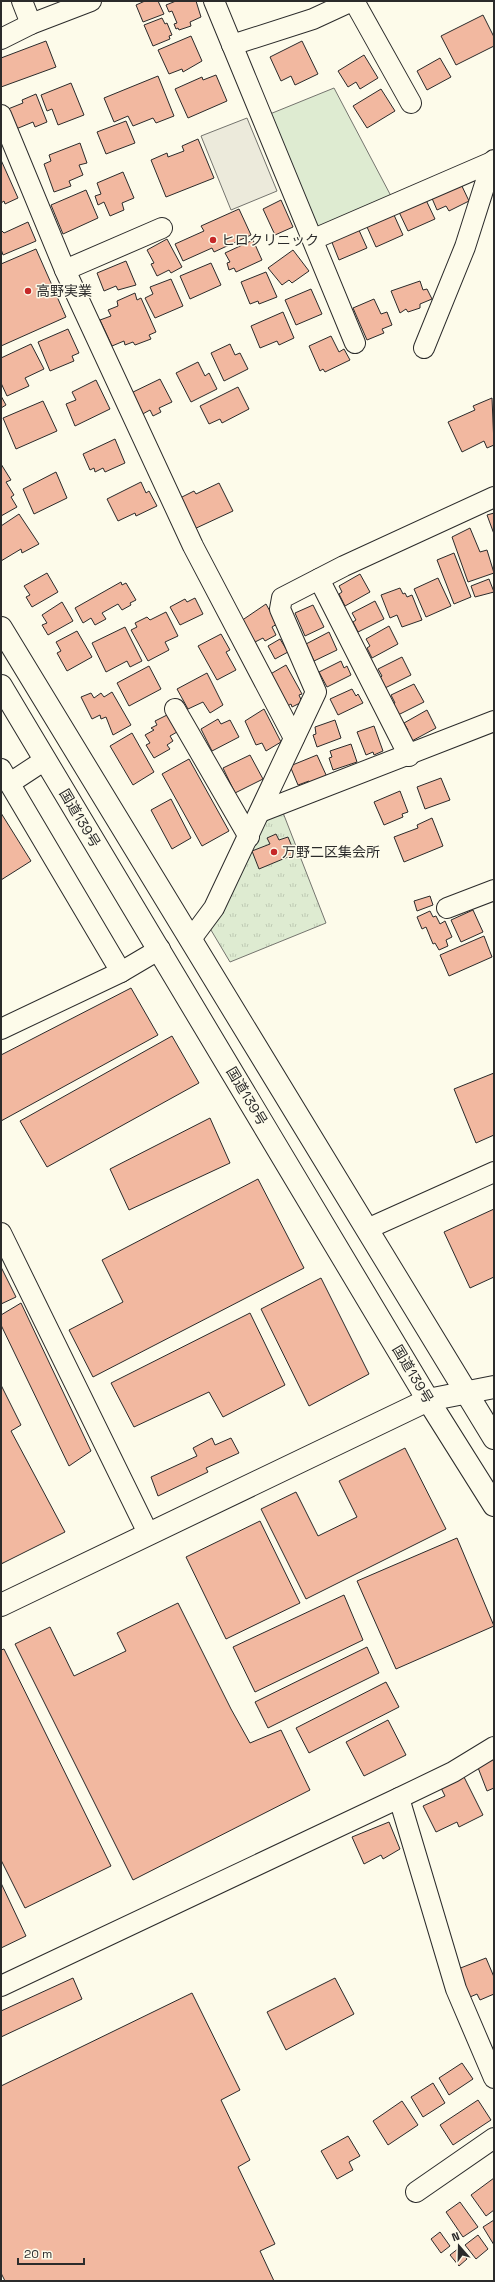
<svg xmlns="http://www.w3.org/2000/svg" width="495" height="2282" viewBox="0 0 495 2282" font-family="'Space Grotesk','Noto Sans JP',sans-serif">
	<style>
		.grass { fill: #deebd1; stroke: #74746e }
		.park { fill: url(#park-tufts); stroke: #74746e }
		.parking { fill: #eceadb; stroke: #74746e }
		.building { fill: #f2b8a0; stroke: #2b2b2b }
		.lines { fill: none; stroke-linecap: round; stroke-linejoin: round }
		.street-casing { stroke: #2b2b2b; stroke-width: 22 }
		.secondary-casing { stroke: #2b2b2b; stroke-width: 24 }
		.highway-casing { stroke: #2b2b2b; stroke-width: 24 }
		.street { stroke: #fdfbea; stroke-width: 20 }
		.secondary { stroke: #fdfbea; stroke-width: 22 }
		.highway { stroke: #fdfbea; stroke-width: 22 }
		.poi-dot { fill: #c62828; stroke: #fdfbea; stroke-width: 1.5 }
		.labels { text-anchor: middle; stroke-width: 3; stroke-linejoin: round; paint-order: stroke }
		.poi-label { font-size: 14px; fill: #2b2b2b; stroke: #fdfbea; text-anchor: start }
		.street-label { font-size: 14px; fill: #2b2b2b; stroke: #fdfbea }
	</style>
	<defs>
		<pattern id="park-tufts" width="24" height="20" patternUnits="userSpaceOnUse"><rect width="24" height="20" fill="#deebd1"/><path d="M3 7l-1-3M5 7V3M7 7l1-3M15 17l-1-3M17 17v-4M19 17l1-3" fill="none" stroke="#bfcab4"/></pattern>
	</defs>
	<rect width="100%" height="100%" fill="#fdfbea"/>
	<path class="grass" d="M334,88L391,196L313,232L265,116Z"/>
	<path class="park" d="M280,805L326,923L230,962L205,920L260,812Z"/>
	<path class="parking" d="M247,118L277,191L231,210L201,136Z"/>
	<g class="building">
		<path d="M145,1H158L164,14L143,22L136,5Z"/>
		<path d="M176,1H196L201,17L190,22L191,26L179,30L178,28L176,29L174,24L177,23L172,11L169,12L166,5Z"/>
		<path d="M483,15L494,37V46L456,65L441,36Z"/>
		<path d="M162,18L165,24L167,23L172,35L169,36L170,39L153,46L144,25Z"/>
		<path d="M191,36L202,61L183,72L182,69L169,74L158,50Z"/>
		<path d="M46,41L56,67L1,87V58Z"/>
		<path d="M302,41L318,74L295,85L291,76L281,81L270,57Z"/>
		<path d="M364,55L378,78L360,89L356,82L348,87L338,71Z"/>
		<path d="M440,58L451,77L427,90L417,71Z"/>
		<path d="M216,75L227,101L188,118L175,89L202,77L203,80Z"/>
		<path d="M158,76L174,116L156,123L153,118L133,126L128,116L114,122L104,98Z"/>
		<path d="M71,83L84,115L58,125L52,109L47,111L41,95Z"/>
		<path d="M381,89L395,111L367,128L353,106Z"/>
		<path d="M36,94L47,122L35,127L33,122L16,129L8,109L23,103L22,100Z"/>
		<path d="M126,121L135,143L106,154L97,132Z"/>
		<path d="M198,139L214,178L166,197L151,160L167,153L168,157L184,151L182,146Z"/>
		<path d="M80,143L87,163L79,165L83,175L69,181L71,186L54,192L44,164L51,161L49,155Z"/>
		<path d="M1,160L18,198L5,204L4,201L1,203Z"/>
		<path d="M123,172L134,198L122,203L124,210L110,216L104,202L98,205L95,196L101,194L97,183Z"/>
		<path d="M460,182L469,201L449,211L446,206L437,210L431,196Z"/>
		<path d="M86,190L98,218L63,234L51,205Z"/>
		<path d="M281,200L293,227L275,235L263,209Z"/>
		<path d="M426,200L435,219L408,231L399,212Z"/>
		<path d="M239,209L251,235L214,252L212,248L183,261L175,244L204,231L201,226Z"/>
		<path d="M394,215L403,235L376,247L367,227Z"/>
		<path d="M28,222L36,241L3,255L1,249V230L4,233Z"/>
		<path d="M358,228L367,248L339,260L331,240Z"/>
		<path d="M167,239L182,267L171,273L169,270L157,276L151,264L154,263L147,250Z"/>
		<path d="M253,240L262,260L236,272L234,268L229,270L227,263L230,262L225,253Z"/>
		<path d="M36,249L66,317L1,346V264Z"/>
		<path d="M293,250L309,271L292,283L289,280L282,285L268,268Z"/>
		<path d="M126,261L136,285L118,290L116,286L104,291L97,273Z"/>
		<path d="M211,263L221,285L190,299L180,276Z"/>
		<path d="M266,272L277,297L259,304L258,301L250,304L241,282Z"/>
		<path d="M171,279L183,306L155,318L145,298L153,294L150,287Z"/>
		<path d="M420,281L423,290L427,289L432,299L420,304V308L408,312L406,309L400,313L391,291Z"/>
		<path d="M311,289L322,314L296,325L285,300Z"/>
		<path d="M135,293L137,300L141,298L156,332L149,335L151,339L135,345L133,342L125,345L124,341L112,346L100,320L111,316L108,310L118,306L117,301Z"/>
		<path d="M374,299L381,314L387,312L392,325L382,329L384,333L367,340L353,308Z"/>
		<path d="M283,312L294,338L279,345L277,341L260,348L251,326Z"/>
		<path d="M68,329L79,353L72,356L74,361L50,371L38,342Z"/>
		<path d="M331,336L339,352L344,349L350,360L325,372L323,369L320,371L309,346Z"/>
		<path d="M31,344L44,369L25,378L29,386L7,396L1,383V358Z"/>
		<path d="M230,344L235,355L240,353L248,369L224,381L211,353Z"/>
		<path d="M198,362L205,376L209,373L217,389L191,402L176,373Z"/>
		<path d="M160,379L172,402L159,408L161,412L153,416L150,410L139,416L129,394Z"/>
		<path d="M96,380L110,409L75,426L66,404L76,400L72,392Z"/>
		<path d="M238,387L249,409L222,423L220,419L209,424L200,406Z"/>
		<path d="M1,396L6,405L1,408Z"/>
		<path d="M492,398L494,445L487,448L484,441L462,452L448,422L475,410L473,406Z"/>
		<path d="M43,401L57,431L16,449L3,418Z"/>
		<path d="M115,439L125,463L105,472L103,468L95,472L94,468L90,470L83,454Z"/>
		<path d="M1,464L11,480L6,482L14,495L11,497L17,507L1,516Z"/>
		<path d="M56,472L67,498L34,514L23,489Z"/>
		<path d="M141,482L146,493L149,491L157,506L136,516L135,513L118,521L107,499Z"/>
		<path d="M219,483L233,511L192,530L178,499L194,491L196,494Z"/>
		<path d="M494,513V534L487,515Z"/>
		<path d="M19,514L39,544L22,553L21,549L1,561V526Z"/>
		<path d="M470,528L480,552L487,550L494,573L468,582L452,537Z"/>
		<path d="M454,553L471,597L454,604L437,560Z"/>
		<path d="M47,573L58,592L32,607L26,597L30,595L24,586Z"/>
		<path d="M360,574L370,592L345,606L339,594L342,592L339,586Z"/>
		<path d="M438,578L451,606L426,617L414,589Z"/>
		<path d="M489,579L494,592L475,597L471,586Z"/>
		<path d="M121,582L122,585L126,583L136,600L130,603L131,605L122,610L118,604L102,613L106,619L95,625L91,618L83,623L75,608Z"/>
		<path d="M400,588L403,594L405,593L407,597L412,595L422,620L402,627L397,615L390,618L381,595Z"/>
		<path d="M195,598L203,614L180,625L170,607L185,599L187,602Z"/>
		<path d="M375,601L384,619L358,632L353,622L356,620L352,613Z"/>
		<path d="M62,602L73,621L48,635L42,625L47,623L42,615Z"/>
		<path d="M266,604L277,624L272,627L276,635L265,641L263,638L253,643L241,621Z"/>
		<path d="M313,605L324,627L305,636L295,613Z"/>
		<path d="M166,612L178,636L165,642L169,650L148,661L131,630L137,627L135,623L147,617L150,620Z"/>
		<path d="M389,626L398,644L372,658L367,648L370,646L366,639Z"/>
		<path d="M125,627L142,661L130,667L127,661L106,672L92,643Z"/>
		<path d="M77,631L92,657L67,671L57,653L61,651L56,642Z"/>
		<path d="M329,632L337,650L314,661L306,644Z"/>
		<path d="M221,634L230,650L226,652L236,670L217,680L198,646Z"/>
		<path d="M280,639L288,652L275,659L268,646Z"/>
		<path d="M402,657L411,675L385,688L380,678L382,676L378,669Z"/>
		<path d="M341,661L344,668L347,666L351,675L327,687L319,672Z"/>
		<path d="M286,665L302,694L299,695L302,702L292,707L291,704L284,708L267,676Z"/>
		<path d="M149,666L161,689L129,706L117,683Z"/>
		<path d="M207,673L223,705L210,713L203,702L188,709L177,689Z"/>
		<path d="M414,684L424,702L398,715L392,705L395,703L391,695Z"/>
		<path d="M352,689L356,696L358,694L363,703L338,715L330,699Z"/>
		<path d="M112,692L131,725L113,735L106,717L101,719L100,715L92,719L81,697L91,693L94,698L101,693L104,697Z"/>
		<path d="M264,709L281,742L266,751L262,743L256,745L245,721Z"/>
		<path d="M427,710L436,728L410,742L405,732L408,730L404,723Z"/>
		<path d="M167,715L177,732L170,736L173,741L167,745L170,749L154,758L146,745L150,743L145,735L154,730L151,728L157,725L155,721Z"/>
		<path d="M218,719L221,724L230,720L239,737L212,751L201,729Z"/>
		<path d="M335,720L341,738L317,747L313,735L316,734L315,727Z"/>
		<path d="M374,726L383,751L374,755L373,752L366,755L357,732Z"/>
		<path d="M132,733L154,772L133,785L110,746Z"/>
		<path d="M351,744L357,762L333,770L329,758L332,757L330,751Z"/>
		<path d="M250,755L263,779L235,793L223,768Z"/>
		<path d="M317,755L327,777L311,784L309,781L298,785L290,766Z"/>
		<path d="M189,759L229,831L202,846L162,774Z"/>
		<path d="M441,778L450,800L425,809L417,787Z"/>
		<path d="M400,791L408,812L402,814L403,817L384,825L374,802Z"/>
		<path d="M171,799L191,838L172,849L151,810Z"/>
		<path d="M1,813L31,861L1,880Z"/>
		<path d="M432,818L443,846L404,862L394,837L418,828L417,825Z"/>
		<path d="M276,834L279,840L288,837L295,854L259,869L252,851L270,844L267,838Z"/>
		<path d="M430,896L433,905L417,911L414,901Z"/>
		<path d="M473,910L483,932L461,942L451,920Z"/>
		<path d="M430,911L433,917L436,916L440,924L445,921L452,937L446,940L448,946L439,950L435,943L433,944L426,927L422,929L417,917Z"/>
		<path d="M484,936L492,957L449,976L440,955Z"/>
		<path d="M131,988L158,1035L1,1121V1055Z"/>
		<path d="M172,1036L199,1083L47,1167L20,1121Z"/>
		<path d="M494,1073V1135L476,1143L454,1089Z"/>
		<path d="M210,1118L230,1163L129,1210L110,1169Z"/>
		<path d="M258,1179L304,1268L93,1377L69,1330L123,1302L102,1260Z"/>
		<path d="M494,1209V1277L470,1288L444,1232Z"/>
		<path d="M1,1267L16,1297L1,1304Z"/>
		<path d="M321,1278L369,1374L309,1406L261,1309Z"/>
		<path d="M21,1303L91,1451L69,1466L1,1325V1315Z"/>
		<path d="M250,1313L285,1385L223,1417L209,1392L134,1427L111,1383Z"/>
		<path d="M1,1385L21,1425L11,1431L65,1532L1,1564Z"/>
		<path d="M212,1438L215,1445L231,1438L239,1453L206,1468L208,1472L158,1496L151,1477L197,1456L193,1448Z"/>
		<path d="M405,1448L446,1529L306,1599L261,1509L296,1492L318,1536L357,1517L339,1481Z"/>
		<path d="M260,1521L300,1603L226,1639L186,1557Z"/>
		<path d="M457,1538L494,1626L396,1669L357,1581Z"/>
		<path d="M344,1595L363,1640L255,1692L233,1647Z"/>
		<path d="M178,1603L231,1709L250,1743L281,1730L310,1790L133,1880L15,1644L50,1627L74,1676L126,1651L117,1633Z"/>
		<path d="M367,1647L379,1673L268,1728L255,1702Z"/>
		<path d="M4,1649L111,1866L25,1908L1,1860V1650Z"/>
		<path d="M386,1682L399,1707L309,1753L296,1728Z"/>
		<path d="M388,1720L406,1755L364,1776L346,1742Z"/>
		<path d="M494,1758V1788L487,1791L477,1765Z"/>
		<path d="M464,1777L483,1815L459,1827L457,1822L436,1832L423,1806L445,1796L441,1788Z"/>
		<path d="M389,1822L400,1849L383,1859L381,1855L364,1864L352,1837Z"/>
		<path d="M1,1883L26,1936L1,1948Z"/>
		<path d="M486,1958L494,1977V1994L480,2000L477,1994L470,1997L458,1969Z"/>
		<path d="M73,1978L82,1999L1,2037V2011Z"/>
		<path d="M335,1978L354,2014L286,2050L267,2012Z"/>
		<path d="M192,1993L240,2090L221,2100L250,2160L238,2167L275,2244L260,2251L274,2281H5L1,2273V2086Z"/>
		<path d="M462,2063L473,2079L449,2095L439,2078Z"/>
		<path d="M433,2083L445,2103L423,2117L411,2097Z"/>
		<path d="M478,2100L491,2120L453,2145L440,2125Z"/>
		<path d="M402,2101L418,2125L388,2145L373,2121Z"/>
		<path d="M348,2136L360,2156L349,2162L353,2170L337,2179L321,2151Z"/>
		<path d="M494,2178V2210L486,2216L471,2195Z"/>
		<path d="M460,2202L478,2227L463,2237L446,2212Z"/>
		<path d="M494,2220V2245L483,2227Z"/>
		<path d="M440,2232L450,2246L441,2253L431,2239Z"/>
		<path d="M478,2235L488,2249L476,2259L465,2245Z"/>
		<path d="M459,2248L467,2259L459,2266L450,2255Z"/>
	</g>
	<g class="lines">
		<defs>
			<g id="street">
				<path d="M22,1L31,24"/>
				<path d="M214,1L355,343"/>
				<path d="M354,1L411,103"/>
				<path d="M1,39L31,24L91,1"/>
				<path d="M232,45L313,19L352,1"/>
				<path d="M1,115L65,270L193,546L294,738"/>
				<path d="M314,239L492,162"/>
				<path d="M65,270L162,228"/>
				<path d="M424,348L465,247L492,162L494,160"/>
				<path d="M319,579L409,756"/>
				<path d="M175,709L249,837"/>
				<path d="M1,769L121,972"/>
				<path d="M10,783L45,760"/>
				<path d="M260,812L494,721"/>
				<path d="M447,908L494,890"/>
				<path d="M191,939L214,908L316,692L280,609L282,598L344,566L494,497"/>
				<path d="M1,1029L121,972L160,949"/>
				<path d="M367,1229L494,1172"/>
				<path d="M1,1233L148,1533"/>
				<path d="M399,1798L456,1989L494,2078"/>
				<path d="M1,1986L399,1798L453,1772L494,1747"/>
				<path d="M416,2192L494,2138"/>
			</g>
			<path id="secondary" d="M1,1605L428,1400L494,1387"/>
			<g id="highway">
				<path d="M1,628L494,1438"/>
				<path d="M1,686L428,1400L494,1505"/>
			</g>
		</defs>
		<use href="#street" class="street-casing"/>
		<use href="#secondary" class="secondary-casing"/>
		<use href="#highway" class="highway-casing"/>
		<use href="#street" class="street"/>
		<use href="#secondary" class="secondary"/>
		<use href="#highway" class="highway"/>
	</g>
	<g class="poi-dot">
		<circle cx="213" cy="240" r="4"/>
		<circle cx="28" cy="291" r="4"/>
		<circle cx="274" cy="852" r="4"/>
	</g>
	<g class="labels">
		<g class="poi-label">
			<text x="221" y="245">ヒロクリニック</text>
			<text x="36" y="296">高野実業</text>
			<text x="282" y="857">万野二区集会所</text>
		</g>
		<g class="street-label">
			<text transform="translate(80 818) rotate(59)" y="5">国道139号</text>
			<text transform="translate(247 1096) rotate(59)" y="5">国道139号</text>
			<text transform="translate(413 1374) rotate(59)" y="5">国道139号</text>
		</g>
	</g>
	<rect width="495" height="2282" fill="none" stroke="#2b2b2b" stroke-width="4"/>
	<g transform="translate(459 2246) rotate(340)" stroke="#fdfbea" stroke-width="3" paint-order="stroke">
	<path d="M0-3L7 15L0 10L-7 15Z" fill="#2b2b2b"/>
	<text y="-6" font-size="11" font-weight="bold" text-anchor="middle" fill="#2b2b2b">N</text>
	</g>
	<path d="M18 2258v6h66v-6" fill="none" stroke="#2b2b2b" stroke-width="2"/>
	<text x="24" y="2258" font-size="12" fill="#2b2b2b" stroke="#fdfbea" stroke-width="3" paint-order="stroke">20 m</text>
</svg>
